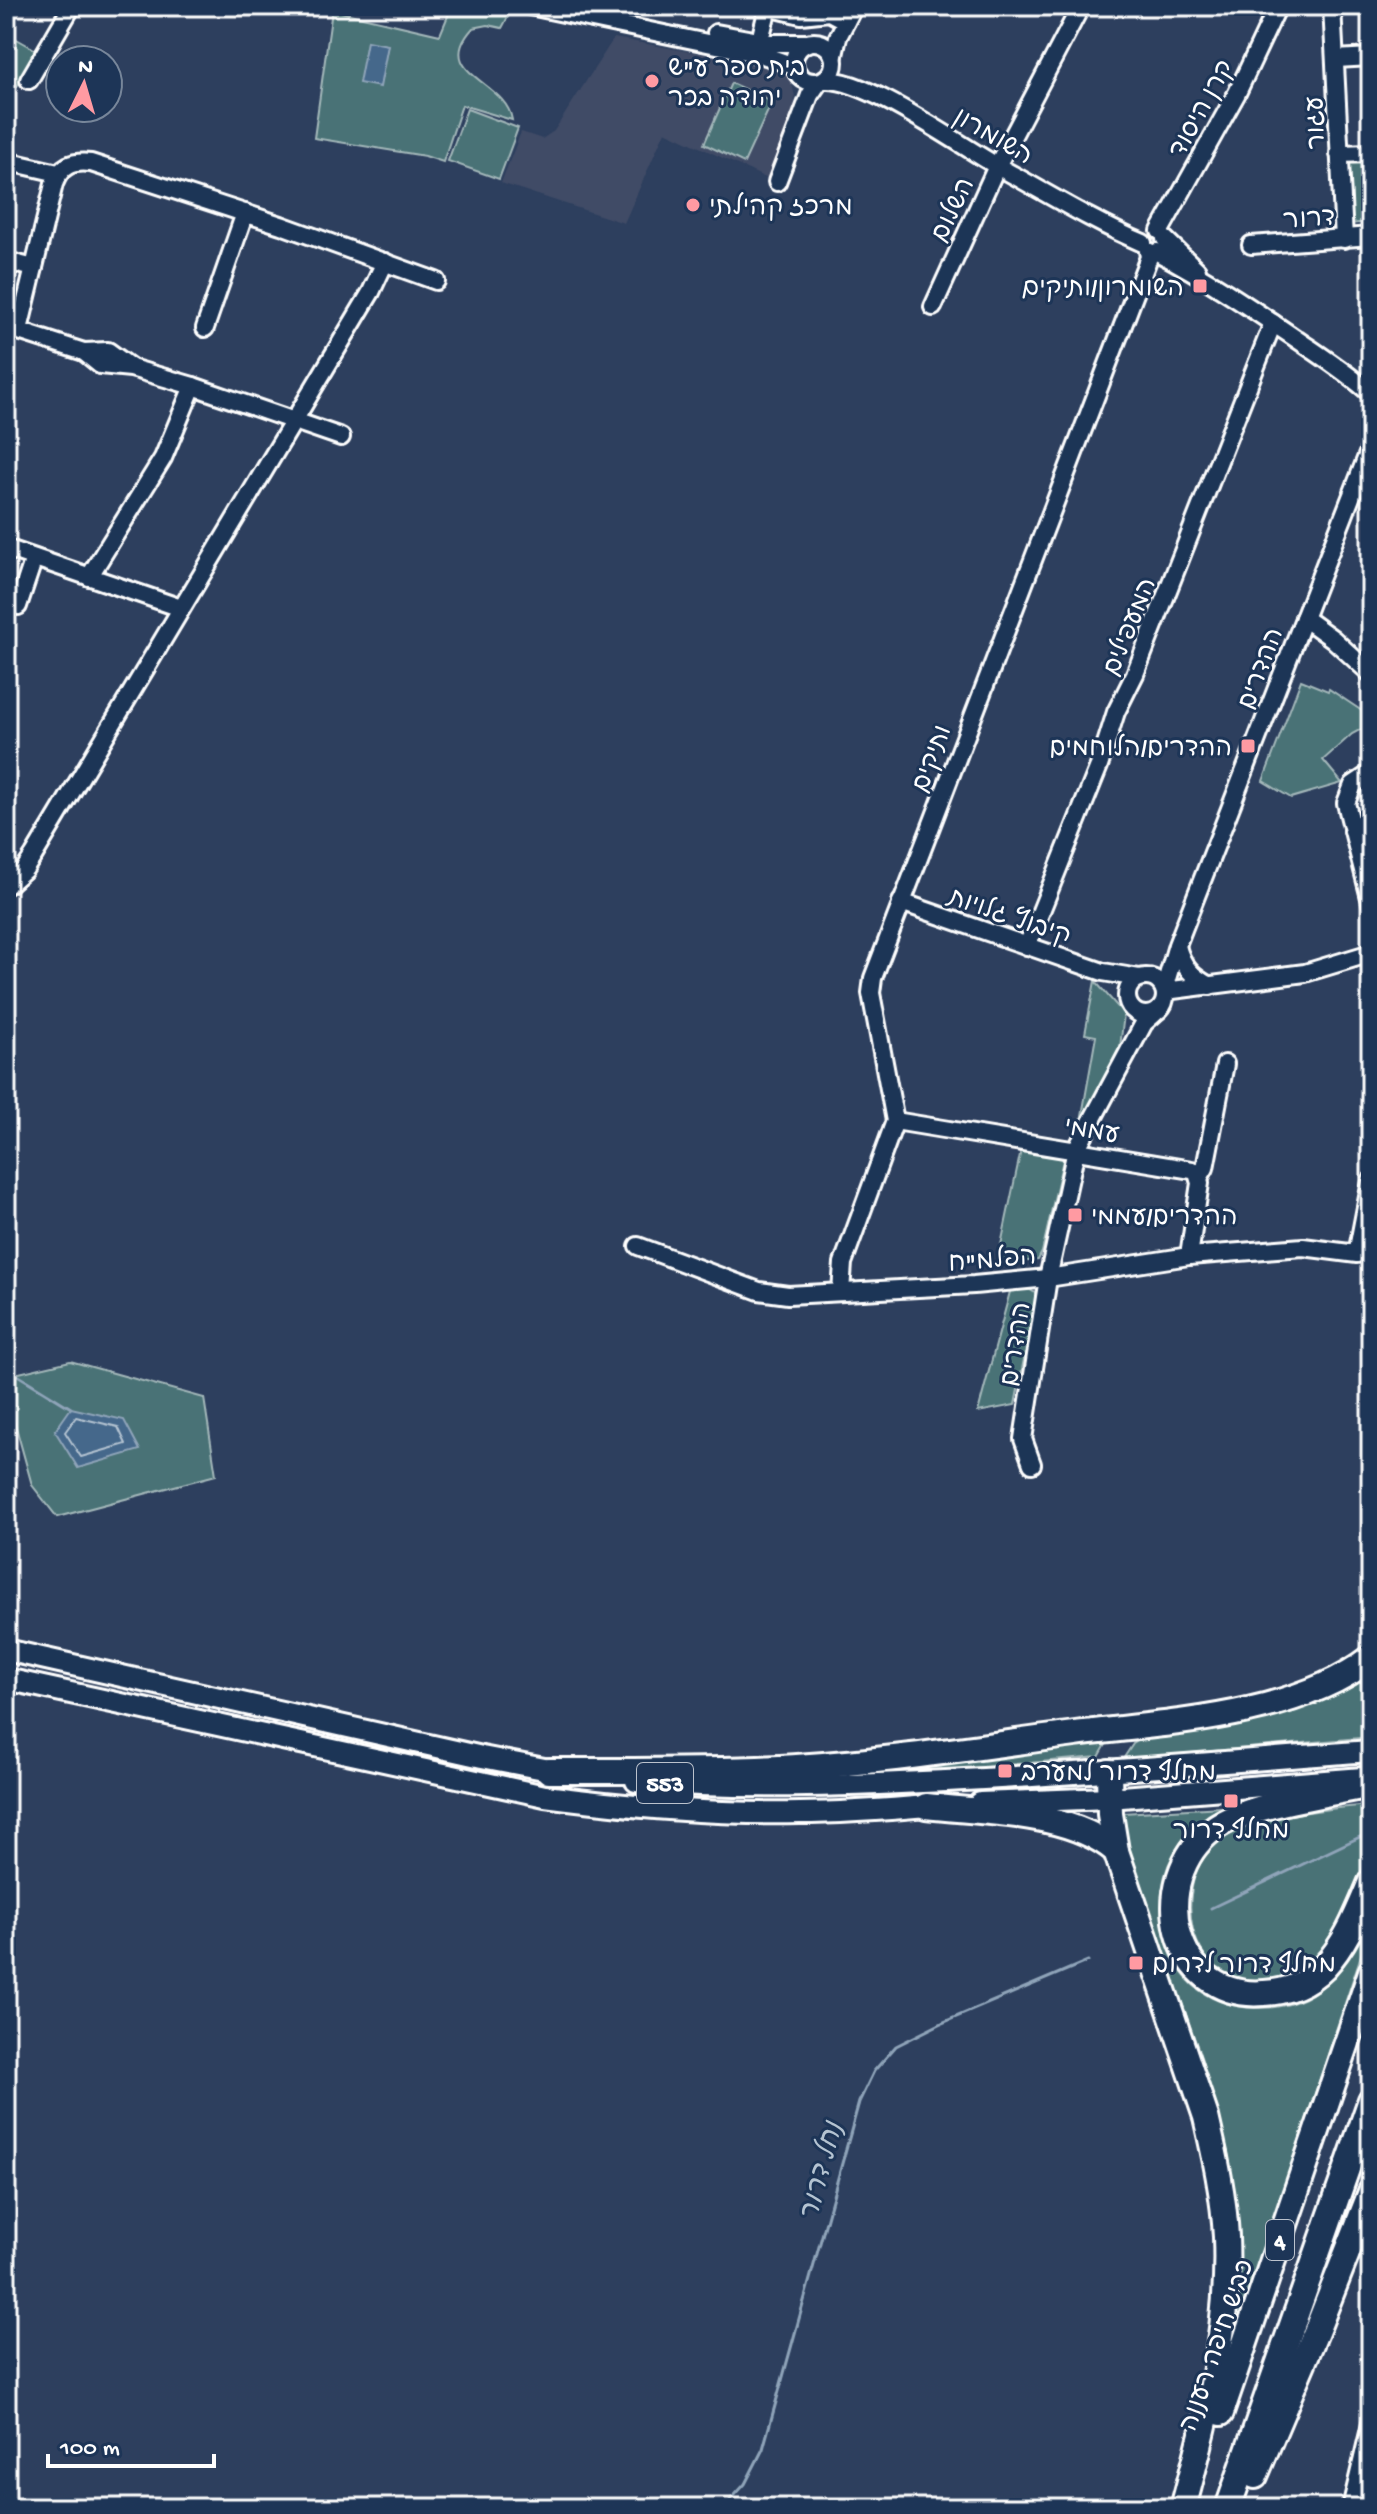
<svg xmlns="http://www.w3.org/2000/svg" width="1377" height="2514" viewBox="0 0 1377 2514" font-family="'Gochi Hand','Playpen Sans Hebrew',sans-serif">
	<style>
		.built { fill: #404b66 }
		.green { fill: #497276; stroke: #a4b8ba; stroke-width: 2 }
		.water { fill: #44688b; stroke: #8fa4b9; stroke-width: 2 }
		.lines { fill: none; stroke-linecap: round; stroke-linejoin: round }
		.shore { stroke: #b4c3d1; stroke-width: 2 }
		.stream { stroke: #8fa4b9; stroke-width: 3 }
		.minor-casing { stroke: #fff; stroke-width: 22 }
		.major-casing { stroke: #fff; stroke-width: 26 }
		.highway-casing { stroke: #fff; stroke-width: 30 }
		.minor { stroke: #1d3557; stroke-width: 16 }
		.major { stroke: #1d3557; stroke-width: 20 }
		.highway { stroke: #1d3557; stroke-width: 24 }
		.poi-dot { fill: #ff9aa2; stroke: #1d3557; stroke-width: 3 }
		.labels { text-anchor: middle; stroke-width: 6; stroke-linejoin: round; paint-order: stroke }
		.shield { fill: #1d3557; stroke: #bbc2cd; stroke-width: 2 }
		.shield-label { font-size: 24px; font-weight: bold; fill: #fff }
		.poi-label { font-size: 26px; fill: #fff; stroke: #1d3557; text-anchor: start }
		.street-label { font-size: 26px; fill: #fff; stroke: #1d3557 }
		.water-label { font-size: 28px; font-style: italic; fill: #b4c3d1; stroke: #1d3557 }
	</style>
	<rect width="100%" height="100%" fill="#2d3f5e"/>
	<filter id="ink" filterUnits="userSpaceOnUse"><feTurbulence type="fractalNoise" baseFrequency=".0125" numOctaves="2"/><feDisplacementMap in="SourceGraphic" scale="16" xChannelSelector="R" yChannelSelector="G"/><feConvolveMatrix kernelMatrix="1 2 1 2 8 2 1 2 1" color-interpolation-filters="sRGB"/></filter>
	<g filter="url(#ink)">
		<path class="built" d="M614,38L780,68L790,75L795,97L794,115L770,180L665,131L624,223L501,183L521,132L542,139L554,131Z"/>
		<g class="green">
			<path d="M452,6H470L509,15L502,28L488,25L473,28C431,74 506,80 512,120L462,105L443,162L425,156L314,138L332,10L440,35Z"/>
			<path d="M6,33L38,51L16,88L6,82Z"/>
			<path d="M731,83L772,102L744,163L704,144Z"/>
			<path d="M467,109L518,128L499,179L448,161Z"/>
			<path d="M1371,160V222L1348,224L1344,162Z"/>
			<path d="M1301,680L1328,691L1329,689L1371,717V724L1352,734L1323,760L1342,783L1291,798L1263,781Z"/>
			<path d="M1095,981L1124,1014L1120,1047L1080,1127L1096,1036L1085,1034Z"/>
			<path d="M1022,1145L1062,1157L1063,1160L1042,1252L1038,1260L997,1264Z"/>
			<path d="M1024,1286L1035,1293V1303L1015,1405L978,1412L1011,1288Z"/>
			<path d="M70,1361L204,1398L216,1475L57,1517L32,1485L6,1391V1376Z"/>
			<path d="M1371,1675V1737L1123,1759L1133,1744L1144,1737L1263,1717L1305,1707Z"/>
			<path d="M1108,1741L1099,1757L829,1780L830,1770Z"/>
			<path d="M1371,1805C1371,1815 1372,1826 1371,1836C1368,1861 1354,1887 1344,1910C1335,1931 1320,1955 1301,1968C1289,1976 1274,1979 1260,1980C1210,1983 1186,1940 1191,1895C1193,1872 1204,1852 1223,1839C1255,1816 1332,1808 1371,1805Z"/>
			<path d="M1222,1807C1202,1819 1185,1833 1174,1853C1152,1893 1159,1953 1192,1984C1223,2014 1284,2016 1318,1990C1342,1972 1360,1945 1371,1917V1925L1236,2331L1240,2234L1228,2153L1202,2060L1131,1858L1123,1813Z"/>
		</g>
		<g class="water">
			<path d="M367,41L388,45L380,87L359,83Z"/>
			<path d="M71,1408L124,1420L140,1450L78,1468L55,1431Z"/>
		</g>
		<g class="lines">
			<path class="shore" d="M76,1417L118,1427L126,1444L81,1457L65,1432Z"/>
			<g class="stream">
				<path d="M6,1368L71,1408"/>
				<path d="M1211,1908L1364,1835"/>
				<path d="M723,2508L745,2484L763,2449L859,2102L874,2071L896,2046L942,2023L1088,1961"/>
			</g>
			<defs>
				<g id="minor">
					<path d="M530,6L760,54L794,66"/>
					<path d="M1332,6L1344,239"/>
					<path d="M762,32L768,7L801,15L829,12L846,21"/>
					<path d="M716,33L770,43H805"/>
					<circle cx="814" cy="62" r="20"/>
					<path d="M834,55L838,37L854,6"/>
					<path d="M1336,59L1371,57"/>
					<path d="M29,80L72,6"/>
					<path d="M824,80C865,77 958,144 997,166C1045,192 1093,222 1143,243"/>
					<path d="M1339,154L1371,153"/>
					<path d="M6,161L58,173"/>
					<path d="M777,182L810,95L819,82"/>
					<path d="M1160,231L1237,93L1278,6"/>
					<path d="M1165,239L1197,270"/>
					<path d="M1251,245L1371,236"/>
					<path d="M1157,252C1205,277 1251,308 1295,338C1321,356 1348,373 1371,394"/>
					<path d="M6,261L34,268"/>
					<path d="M933,307L997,166L1081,6"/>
					<path d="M6,327L84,352L108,351L130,367"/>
					<path d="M205,328L245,213"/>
					<path d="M19,330L54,184C61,165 72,161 91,163L281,225L436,281"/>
					<path d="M84,352L100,365L131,368L193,386L341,437"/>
					<path d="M6,548L181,608"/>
					<path d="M89,577L163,458L193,386"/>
					<path d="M18,606L34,558"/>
					<path d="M1304,618L1333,639L1371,674"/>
					<path d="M1371,773L1353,785L1346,803L1371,902"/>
					<path d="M6,886L24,870L34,855L371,292L385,262"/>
					<path d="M901,902L1103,972L1139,978"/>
					<path d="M1027,946L1099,766L1116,712L1135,674L1273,323"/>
					<path d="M1177,946C1182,966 1192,977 1210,986"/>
					<circle cx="1146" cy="996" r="19"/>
					<path d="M1164,989L1177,945L1371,446"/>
					<path d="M1165,991L1305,973L1371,953"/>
					<path d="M895,1121L1192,1170L1197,1173L1200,1183L1189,1256"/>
					<path d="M1199,1178L1205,1168L1225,1064"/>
					<path d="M638,1246L759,1291L788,1295L974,1285L1048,1278L1189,1256L1303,1247L1357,1254L1371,1181"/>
					<path d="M841,1292L843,1263L895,1121L871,993L873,978L1149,257L1148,251"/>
					<path d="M1032,1464L1023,1439L1048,1278L1076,1150L1144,1023L1154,1014"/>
					<path d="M1351,2508L1371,2424"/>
				</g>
				<g id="major">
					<path d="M6,1650L482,1757L565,1773"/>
					<path d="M6,1679L545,1796C630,1807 714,1815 800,1813C847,1813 893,1809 940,1805"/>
					<path d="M636,1781C740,1790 842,1786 946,1781C1088,1774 1229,1761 1371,1751"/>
					<path d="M980,1803L1109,1798L1363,1778"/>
				</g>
				<g id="highway">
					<path d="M549,1771C626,1771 703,1772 780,1768C878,1763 977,1747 1075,1734C1168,1723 1295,1717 1371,1658"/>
					<path d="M1109,1772L1110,1814L1116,1851L1206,2117C1215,2156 1224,2197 1226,2237C1230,2330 1207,2419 1183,2508"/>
					<path d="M1371,1785C1330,1794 1244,1805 1213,1829C1146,1879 1171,2001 1264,1993C1287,1992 1308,1983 1324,1967C1347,1942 1358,1912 1371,1882"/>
					<path d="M926,1806C986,1813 1069,1811 1116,1851"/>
					<path d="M1221,2413L1371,1972"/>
					<path d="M1255,2476L1316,2332L1371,2192"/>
					<path d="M1228,2508L1371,2100"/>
				</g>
			</defs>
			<use href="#minor" class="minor-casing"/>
			<use href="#major" class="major-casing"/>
			<use href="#highway" class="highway-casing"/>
			<use href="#minor" class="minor"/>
			<use href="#major" class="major"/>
			<use href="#highway" class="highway"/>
		</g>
	</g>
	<g class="poi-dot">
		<circle cx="652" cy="81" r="8"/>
		<circle cx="693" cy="205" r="8"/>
		<rect x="1192" y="278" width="16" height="16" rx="4"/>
		<rect x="1240" y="738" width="16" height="16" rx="4"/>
		<rect x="1067" y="1207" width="16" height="16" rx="4"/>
		<rect x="997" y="1763" width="16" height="16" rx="4"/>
		<rect x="1223" y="1793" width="16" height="16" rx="4"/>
		<rect x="1128" y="1955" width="16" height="16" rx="4"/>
	</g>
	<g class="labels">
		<g class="shield">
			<rect x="637" y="1763" width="56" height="40" rx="6"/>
			<rect x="1266" y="2220" width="28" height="40" rx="6"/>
		</g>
		<g class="shield-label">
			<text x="665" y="1791">553</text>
			<text x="1280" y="2248">4</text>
		</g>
		<g class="poi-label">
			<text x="668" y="75">בית ספר ע"ש<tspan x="668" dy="30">יהודה בכר</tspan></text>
			<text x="709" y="214">מרכז קהילתי</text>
			<text x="1184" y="295" text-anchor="end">השומרון/ותיקים</text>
			<text x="1232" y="755" text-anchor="end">ההדרים/הלוחמים</text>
			<text x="1091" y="1224">ההדרים/עממי</text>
			<text x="1021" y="1780">מחלף דרור למערב</text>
			<text x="1231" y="1838" text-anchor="middle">מחלף דרור</text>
			<text x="1152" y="1972">מחלף דרור לדרום</text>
		</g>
		<g class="street-label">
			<text transform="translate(1200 108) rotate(-61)" y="9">קרן היסוד</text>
			<text transform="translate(1314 123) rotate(-92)" y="9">עגור</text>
			<text transform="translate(994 135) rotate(30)" y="9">השומרון</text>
			<text transform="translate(951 209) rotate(-64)" y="9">השלום</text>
			<text transform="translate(1309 217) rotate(-4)" y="9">דרור</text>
			<text transform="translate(1128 626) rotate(-68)" y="9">המעפילים</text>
			<text transform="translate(1259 668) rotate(-69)" y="9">ההדרים</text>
			<text transform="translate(930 758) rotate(-69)" y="9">ותיקים</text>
			<text transform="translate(1010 915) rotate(19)" y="9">קיבוץ גלויות</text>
			<text transform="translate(1092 1129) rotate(9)" y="9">עממי</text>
			<text transform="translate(992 1258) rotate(-5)" y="9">הפלמ"ח</text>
			<text transform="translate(1014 1344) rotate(-81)" y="9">ההדרים</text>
			<text transform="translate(1215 2345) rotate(-71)" y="9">כביש חיפה רעננה</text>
		</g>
		<g class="water-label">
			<text transform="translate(819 2171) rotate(-75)" y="10">נחל דרור</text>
		</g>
	</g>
	<rect width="1377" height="2514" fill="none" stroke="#1d3557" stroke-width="32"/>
	<rect x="16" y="16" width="1345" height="2482" fill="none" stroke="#fff" stroke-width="3" filter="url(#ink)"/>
	<g transform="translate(84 84) rotate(5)"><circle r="38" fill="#1d3557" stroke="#77869a" stroke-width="2"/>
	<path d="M0-6L14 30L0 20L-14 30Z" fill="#ff9aa2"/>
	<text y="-12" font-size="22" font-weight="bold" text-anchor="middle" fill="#ffffff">N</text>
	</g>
	<path d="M48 2454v12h166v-12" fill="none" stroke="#ffffff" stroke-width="4"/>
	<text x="60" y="2454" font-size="24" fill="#ffffff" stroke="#1d3557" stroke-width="6" paint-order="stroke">100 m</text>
</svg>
